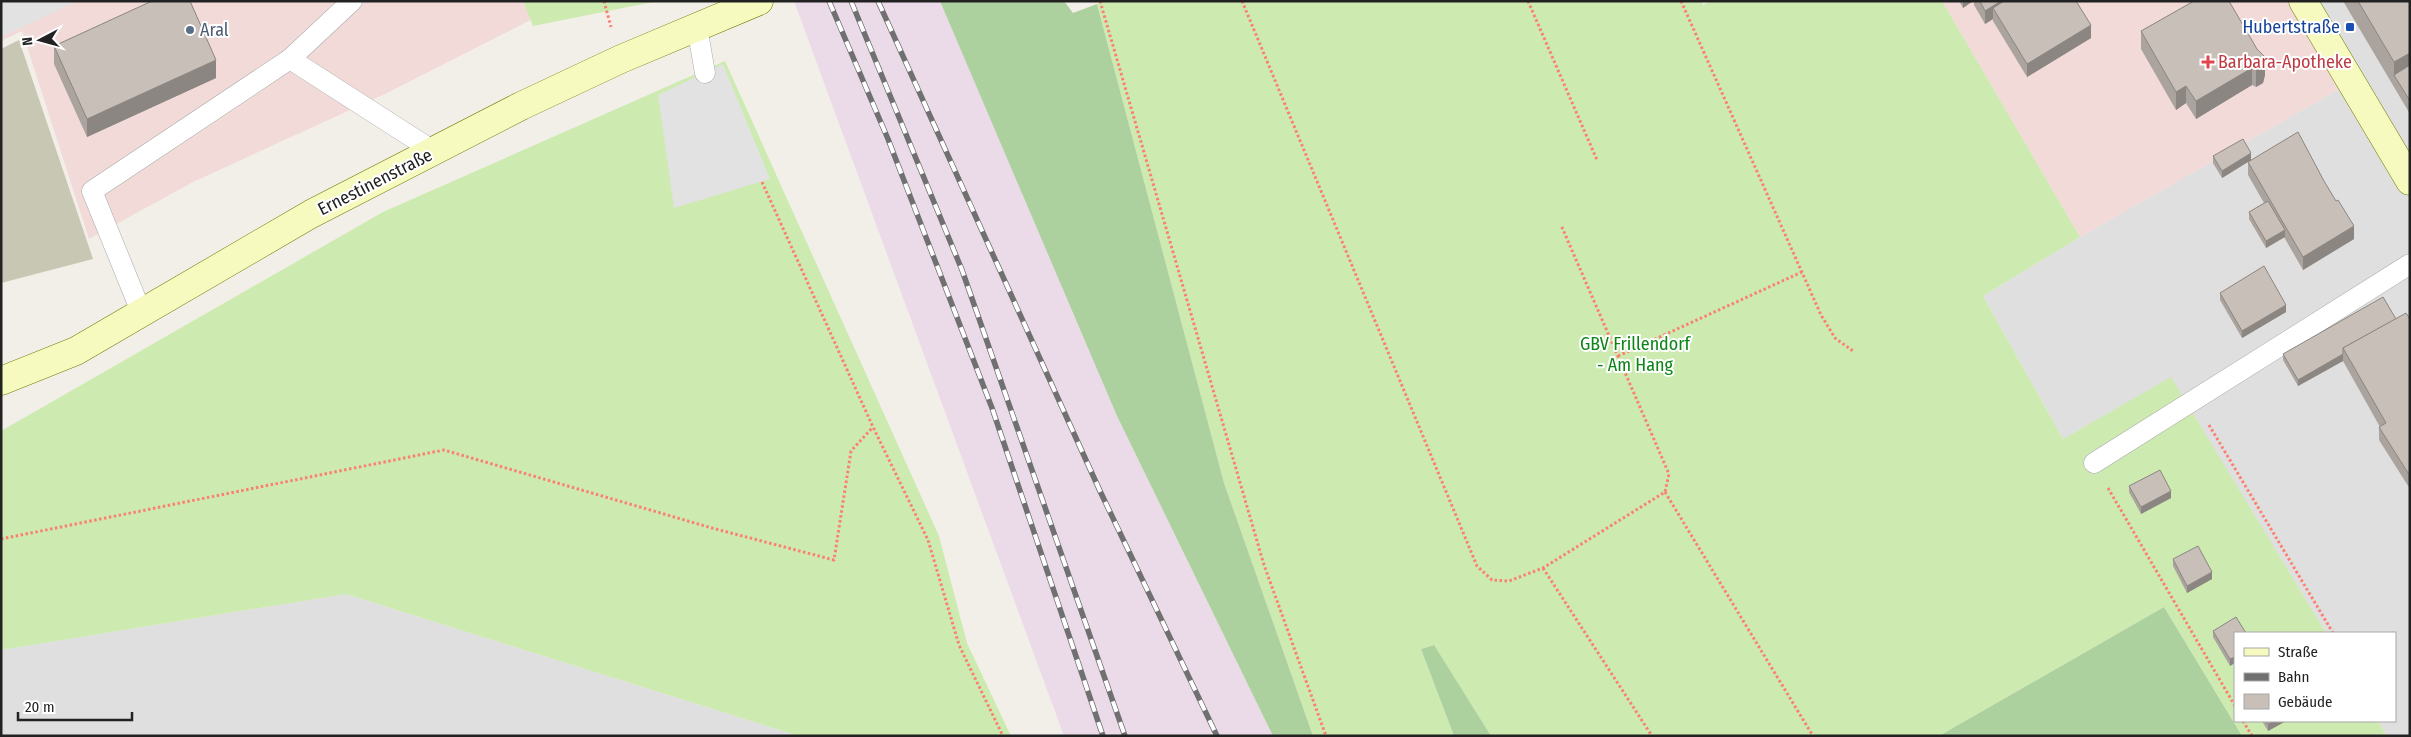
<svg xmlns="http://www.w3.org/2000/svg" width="2411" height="737" viewBox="0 0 2411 737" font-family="'Fira Sans Condensed',sans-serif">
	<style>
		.residential { fill: #e0dfdf }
		.commercial { fill: #f2dad9 }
		.industrial { fill: #ebdbe8 }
		.construction { fill: #c7c7b4 }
		.grass { fill: #cdebb0 }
		.forest { fill: #add19e }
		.parking { fill: #e2e2e2 }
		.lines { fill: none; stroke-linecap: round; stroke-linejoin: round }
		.lane-casing { stroke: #a9a9a9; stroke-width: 21 }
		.secondary-casing { stroke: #707d05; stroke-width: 29 }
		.path { stroke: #fa8072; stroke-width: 3; stroke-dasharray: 2.5 2.5; stroke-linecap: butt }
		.lane { stroke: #fff; stroke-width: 20 }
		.secondary { stroke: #f7fabf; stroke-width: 28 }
		.rail-casing { stroke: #707070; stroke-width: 5.5 }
		.rail { stroke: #fff; stroke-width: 4; stroke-dasharray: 11; stroke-linecap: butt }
		.wall { fill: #aba49e }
		.shaded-wall { fill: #8b8681 }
		.building { fill: #c7bfb8; stroke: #8b8681 }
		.transit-dot { fill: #1a4fb4; stroke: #fff; stroke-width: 2 }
		.service-dot { fill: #5c6f8a; stroke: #fff; stroke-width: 2 }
		.health-dot { fill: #e0444e; stroke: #fff; stroke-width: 2 }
		.labels { text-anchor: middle; stroke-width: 4; stroke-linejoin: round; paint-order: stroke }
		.transit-label { font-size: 18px; fill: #164399; stroke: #fff; text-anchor: end }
		.service-label { font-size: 18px; fill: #4e5e75; stroke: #fff; text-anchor: start }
		.health-label { font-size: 18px; fill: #be3a42; stroke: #fff; text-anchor: start }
		.street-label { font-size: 18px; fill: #222; stroke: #fff }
		.park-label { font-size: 18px; fill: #0c8416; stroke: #fff }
	</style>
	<rect width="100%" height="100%" fill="#f2efe9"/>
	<g class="residential">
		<path d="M2306,1H2410V736H2387L2378,721H2395V633H2326L2171,378L2063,439L1983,296L2080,237L2355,80Z"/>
		<path d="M346,594L799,736H1V650Z"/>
	</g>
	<g class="commercial">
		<path d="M1,1H555L558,6L385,94L193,182L89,239L22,31L1,41Z"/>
		<path d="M1942,1H2306L2355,80L2080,237Z"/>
	</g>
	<path class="industrial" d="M794,1H943L1117,416L1273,736H1064Z"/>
	<path class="construction" d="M19,40L93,259L1,283V49Z"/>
	<g class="grass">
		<path d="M523,1H658L533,26Z"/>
		<path d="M1104,1H1702L1703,5L1710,1H1942L2080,237L1983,296L2063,439L2171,377L2326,633H2235V721H2378L2387,736H2242L2164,607L1939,736H1491L1433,645L1421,649L1454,736H1313L1224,483L1097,4Z"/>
		<path d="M725,61L939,536L967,643L1011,736H799L346,594L1,650V431L383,212Z"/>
	</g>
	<g class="forest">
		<path d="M940,1H1064L1073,13L1097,4L1224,483L1313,736H1273L1117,416Z"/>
		<path d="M2164,607L2242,736H1939Z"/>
		<path d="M1434,645L1491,736H1454L1421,649Z"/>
	</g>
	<g class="parking">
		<path d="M1,1H77L1,37Z"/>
		<path d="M723,64L770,179L674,208L658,95Z"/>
	</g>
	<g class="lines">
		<defs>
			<g id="lane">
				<path d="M697,27L705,73"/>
				<path d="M290,59L435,152"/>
				<path d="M142,314L92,191L290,59L352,1"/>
				<path d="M2094,463L2410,264"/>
			</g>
			<g id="secondary">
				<path d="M2303,1L2410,181"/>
				<path d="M1,381L76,351L311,214L521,106L621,59L759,1"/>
			</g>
		</defs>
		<use href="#lane" class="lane-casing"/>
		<use href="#secondary" class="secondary-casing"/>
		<g class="path">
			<path d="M604,1L611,27"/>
			<path d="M1100,1L1264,565L1326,736"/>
			<path d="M1242,1L1477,566L1492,580L1509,581L1543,568L1665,492L1669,474L1561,225"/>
			<path d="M1528,1L1597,160"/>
			<path d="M1681,1L1821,315L1835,338L1853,351"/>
			<path d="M762,182L873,427L928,540L959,645L1003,736"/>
			<path d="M1618,356L1802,272"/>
			<path d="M2209,425L2333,633"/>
			<path d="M2108,488L2235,706"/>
			<path d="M1665,492L1813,736"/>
			<path d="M1,539L444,450L712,528L834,560L851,451L873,427"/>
			<path d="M1543,568L1652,736"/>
			<path d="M2243,721L2252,736"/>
		</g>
		<use href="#lane" class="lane"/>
		<use href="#secondary" class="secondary"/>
		<defs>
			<g id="rail">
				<path d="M829,1L888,139L992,408L1103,736"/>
				<path d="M851,1L962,270L1125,736"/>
				<path d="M878,1L1100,491L1217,736"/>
			</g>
		</defs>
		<use href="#rail" class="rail-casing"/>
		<use href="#rail" class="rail"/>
	</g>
	<g class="wall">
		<path d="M1959,1H1973L1963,8Z"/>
		<path d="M1974,1H2076L2091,38L2027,77L1993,21V19L1985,24L1974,5Z"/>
		<path d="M2194,1L2265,75L2263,83L2256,87L2252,85L2196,119L2186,103L2176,110L2141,49V31Z"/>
		<path d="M2343,1H2410V114Z"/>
		<path d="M54,46L216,78L87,137L54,64Z"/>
		<path d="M2213,156L2251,160L2354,239L2303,270L2284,237L2266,248L2249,219V212L2264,203L2248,175V162L2222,178L2213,163Z"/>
		<path d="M2220,293L2286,312L2242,338L2220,300Z"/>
		<path d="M2396,319H2410V489L2379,440V427H2380L2343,361L2298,386L2283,360V354Z"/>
		<path d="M2129,486L2171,498L2141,514L2129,492Z"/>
		<path d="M2173,559L2212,579L2187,593L2173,566Z"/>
		<path d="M2213,631L2246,633L2230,666L2213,637Z"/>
		<path d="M2262,721H2286L2268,731Z"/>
	</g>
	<g class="shaded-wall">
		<path d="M1963,1H1973L1963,8Z"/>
		<path d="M2001,1H2022L1993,8V19L1985,24V11Z"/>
		<path d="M2091,25V38L2027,77V64Z"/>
		<path d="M2410,53V78L2394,75V88V62Z"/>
		<path d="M2265,57V75L2263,83L2256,87V69Z"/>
		<path d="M216,60V78L87,137V119Z"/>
		<path d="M2252,68V85L2196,119V101Z"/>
		<path d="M2186,86V103L2176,110V92Z"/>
		<path d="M2251,153V160L2222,178V171Z"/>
		<path d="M2354,226V239L2303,270V257Z"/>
		<path d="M2285,230V237L2266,248V241Z"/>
		<path d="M2286,305V312L2242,338V331Z"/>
		<path d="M2343,354V361L2298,386V380Z"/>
		<path d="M2171,491V498L2141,514V507Z"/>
		<path d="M2212,572V579L2187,593V586Z"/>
		<path d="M2235,657V663L2230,666V659Z"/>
		<path d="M2274,721H2286L2268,731V724Z"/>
	</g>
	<g class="building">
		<path d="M152,1H190L216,60L87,119L54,46Z"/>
		<path d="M1980,1H2001L1985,11Z"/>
		<path d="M2004,1H2076L2091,25L2027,64L1993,8Z"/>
		<path d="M2194,1H2229L2257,49L2265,57L2263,65L2256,69L2252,68L2196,101L2186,86L2176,92L2141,31Z"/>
		<path d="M2358,1H2410V53L2394,62Z"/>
		<path d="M2410,65V101L2394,75Z"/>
		<path d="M2298,132L2324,181L2336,201L2338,200L2354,226L2303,257L2248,162Z"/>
		<path d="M2243,139L2251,153L2222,171L2213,156Z"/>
		<path d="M2268,201L2285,230L2266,241L2249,212Z"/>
		<path d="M2264,266L2286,305L2242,331L2220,293Z"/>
		<path d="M2383,297L2396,319L2343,348V354L2298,380L2283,354Z"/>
		<path d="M2406,313L2410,319V476L2379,427L2386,423L2343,348Z"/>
		<path d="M2160,470L2171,491L2141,507L2129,486Z"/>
		<path d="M2198,546L2212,572L2187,586L2173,559Z"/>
		<path d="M2236,617L2246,633H2235V657L2230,659L2213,631Z"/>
		<path d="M2266,721H2274L2268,724Z"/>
	</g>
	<rect class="transit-dot" x="2345" y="22" width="10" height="10" rx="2.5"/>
	<circle class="service-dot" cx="190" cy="30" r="5"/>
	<path class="health-dot" d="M2205.5 54.5h5v5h5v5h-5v5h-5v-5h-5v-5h5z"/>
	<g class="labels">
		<g class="transit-label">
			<text x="2340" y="33">Hubertstraße</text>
		</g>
		<g class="service-label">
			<text x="200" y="36">Aral</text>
		</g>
		<g class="health-label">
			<text x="2218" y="68">Barbara-Apotheke</text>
		</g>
		<g class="street-label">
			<text transform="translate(375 182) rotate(-27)" y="6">Ernestinenstraße</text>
		</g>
		<g class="park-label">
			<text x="1635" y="350">GBV Frillendorf<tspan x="1635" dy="21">- Am Hang</tspan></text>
		</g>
	</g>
	<rect width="2411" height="737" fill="none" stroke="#222222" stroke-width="5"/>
	<rect x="2234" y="632" width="162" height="90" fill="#ffffff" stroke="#a7a7a7"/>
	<rect x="2244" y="648" width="25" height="8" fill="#f7fabf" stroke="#a7a7a7"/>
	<text x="2278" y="657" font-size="15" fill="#222222">Straße</text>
	<rect x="2244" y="673" width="25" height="8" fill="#707070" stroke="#a7a7a7"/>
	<text x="2278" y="682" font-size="15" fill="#222222">Bahn</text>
	<rect x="2244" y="694" width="25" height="15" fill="#c7bfb8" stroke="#a7a7a7"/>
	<text x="2278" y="707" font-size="15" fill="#222222">Gebäude</text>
	<g transform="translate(40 40) rotate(264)" stroke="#ffffff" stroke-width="4" paint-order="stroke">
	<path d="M0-4L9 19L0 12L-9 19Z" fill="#222222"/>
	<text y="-8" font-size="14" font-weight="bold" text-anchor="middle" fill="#222222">N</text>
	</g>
	<path d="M18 712v8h114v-8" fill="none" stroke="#222222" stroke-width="2.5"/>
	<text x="25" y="712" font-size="15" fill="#222222" stroke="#ffffff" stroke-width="4" paint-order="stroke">20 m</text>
</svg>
